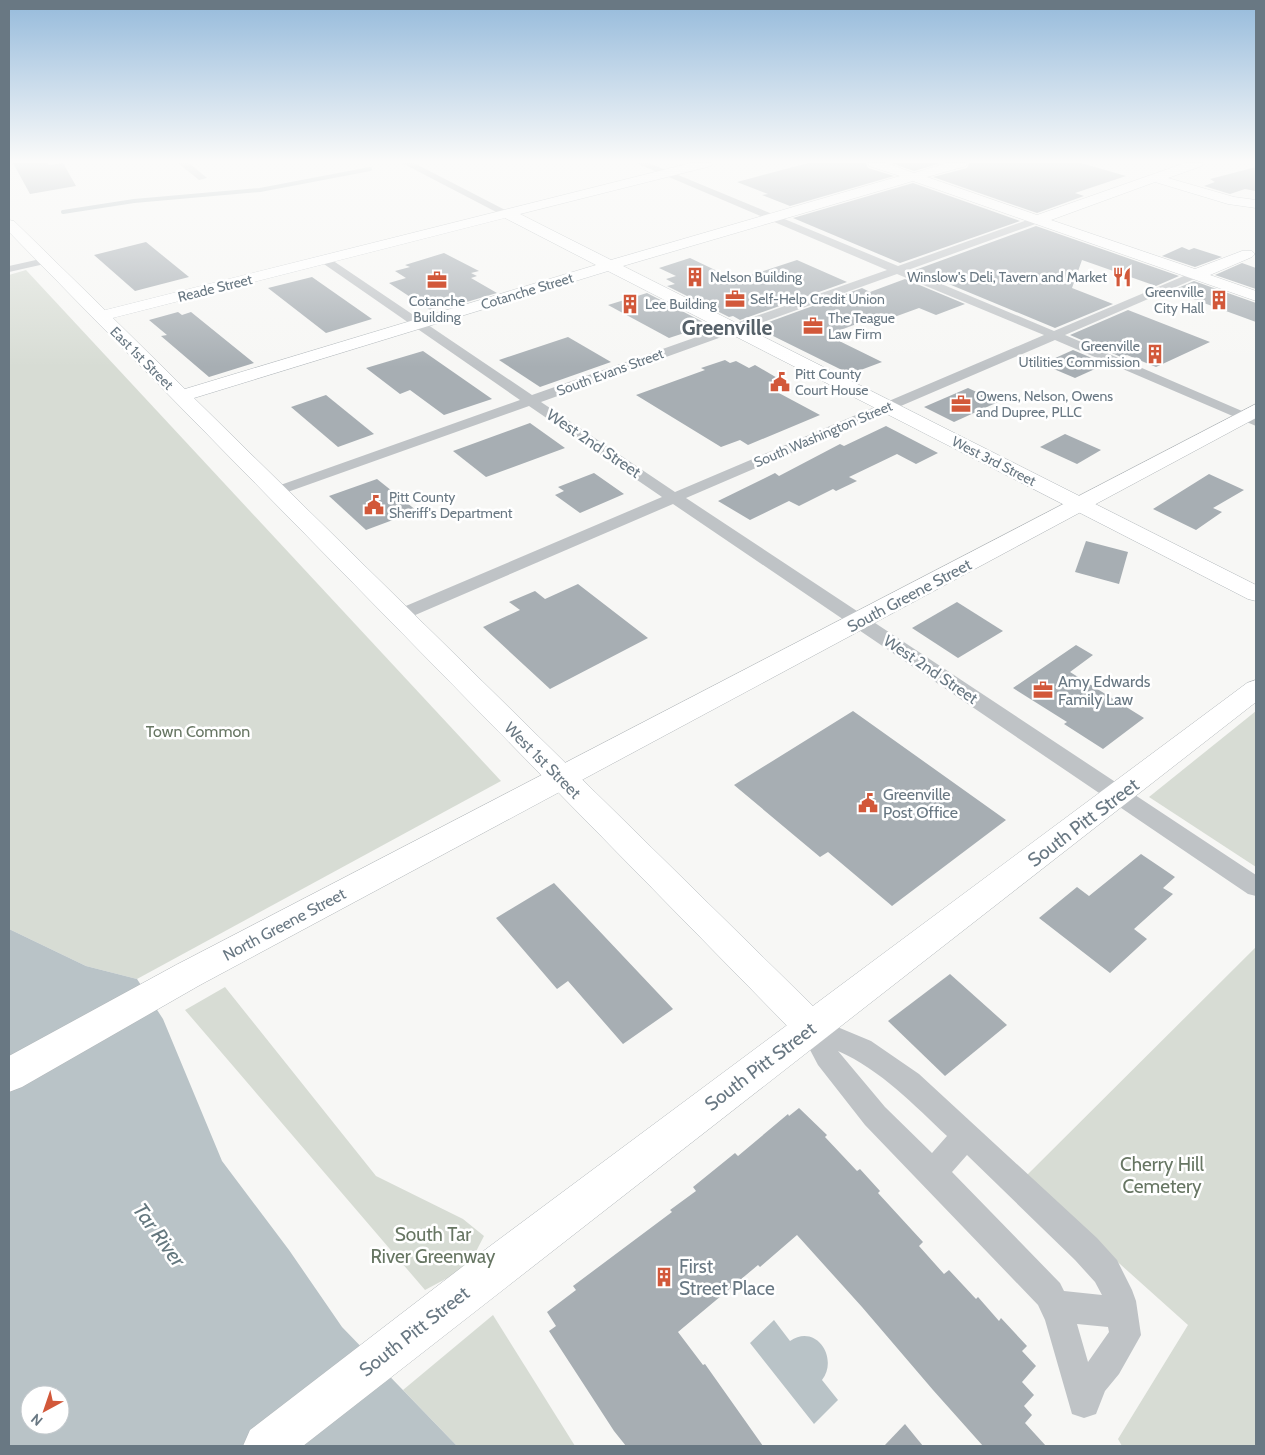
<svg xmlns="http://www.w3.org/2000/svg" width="1265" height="1455" viewBox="0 0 1265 1455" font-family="Cabin,sans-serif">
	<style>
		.green { fill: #d7dcd4 }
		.water { fill: #b9c3c7; fill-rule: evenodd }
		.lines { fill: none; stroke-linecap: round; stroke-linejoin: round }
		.stream { stroke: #b9c3c7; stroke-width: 4 }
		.building { fill: #a7aeb3 }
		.secondary-casing { stroke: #b1b7bb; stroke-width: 1 }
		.primary-casing { stroke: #b2b7ba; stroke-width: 1 }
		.street { fill: #bfc3c6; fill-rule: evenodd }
		.secondary { fill: #fff; fill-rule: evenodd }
		.primary { fill: #fff; fill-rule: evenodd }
		.labels { text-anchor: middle; stroke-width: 5; stroke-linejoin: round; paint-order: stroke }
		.far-poi-label { font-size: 14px; fill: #697883; stroke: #fff; text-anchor: start }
		.far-street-label { font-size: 14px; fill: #697883; stroke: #fff }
		.street-label { font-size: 16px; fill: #697883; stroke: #fff }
		.poi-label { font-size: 16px; fill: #697883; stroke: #fff; text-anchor: start }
		.park-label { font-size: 16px; fill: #677663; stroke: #fff }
		.near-street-label { font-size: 19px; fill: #697883; stroke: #fff }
		.near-park-label { font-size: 19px; fill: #677663; stroke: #fff }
		.near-poi-label { font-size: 19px; fill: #697883; stroke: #fff; text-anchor: start }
		.far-town-label { font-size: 21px; font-weight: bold; fill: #566169; stroke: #fff }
		.near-water-label { font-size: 21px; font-style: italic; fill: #65787f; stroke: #fff }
	</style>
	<rect width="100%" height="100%" fill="#f7f7f5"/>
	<g class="green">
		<path d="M26,270L501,781L137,979L86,966L9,929V275Z"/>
		<path d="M1256,711V867L1149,797Z"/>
		<path d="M1256,947V1446H1122L1118,1439L1188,1325L1024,1178Z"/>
		<path d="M225,987L376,1176L463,1219L484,1236L468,1267L425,1290L185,1010Z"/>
		<path d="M493,1315L575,1446H457L403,1390Z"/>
	</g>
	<g class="water">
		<path d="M9,929L86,966L137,979L163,1019L222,1161L289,1250L342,1327L457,1446H9ZM30,1395H60V1425H30Z"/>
		<path d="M774,1320L790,1341C816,1323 839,1358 822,1380L838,1400L814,1424L750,1343Z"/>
	</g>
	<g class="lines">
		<path class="stream" d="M63,212L134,201L260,190L370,169"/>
	</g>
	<g class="building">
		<path d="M13,163H48L49,165L63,163L76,186L30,194Z"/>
		<path d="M808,163H866L868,168L894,176L790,206L762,195L768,194L737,182Z"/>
		<path d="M891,163H941L914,171Z"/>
		<path d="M969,163H1081L1126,176L1075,193L1084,196L1037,213L933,177L967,168Z"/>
		<path d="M1256,167V191L1245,189L1230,194L1204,186L1215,182L1210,179Z"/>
		<path d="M913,183L1020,221L900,263L793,218Z"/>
		<path d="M1036,226L1179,276L1156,286L1082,260L1072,288L1113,304L1055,328L915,270Z"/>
		<path d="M146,242L189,277L135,291L94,255Z"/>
		<path d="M1182,247L1189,250L1194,248L1222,257L1195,267L1162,256Z"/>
		<path d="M444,253L479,271L471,273L477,276L471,278L497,293L453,306L449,304L430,310L389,283L406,278L395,271L410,267L405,265Z"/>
		<path d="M690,258L736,280L797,260L847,282L740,320L733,316L729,317L667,286L675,284L666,279L676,276L659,268Z"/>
		<path d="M1242,263L1256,268V289L1215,275Z"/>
		<path d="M312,277L372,319L326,333L268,288Z"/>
		<path d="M905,279L965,304L936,315L919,308L886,320L878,316L827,335L882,362L850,374L755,327L862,288L870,292Z"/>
		<path d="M1194,281L1256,303V322L1171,291Z"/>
		<path d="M647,293L709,325L669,338L608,305Z"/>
		<path d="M1128,310L1210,342L1156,367L1127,355L1121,357L1070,335Z"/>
		<path d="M178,312L182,315L191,312L254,363L209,377L161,336L167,335L149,320Z"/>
		<path d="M568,337L611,362L540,387L499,360Z"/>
		<path d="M1073,350L1106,364L1075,378L1042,364Z"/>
		<path d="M423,351L492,399L444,415L410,390L400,394L366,368Z"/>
		<path d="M725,360L730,363L736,361L749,368L755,365L779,379L772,381L785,389L777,392L820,415L748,445L740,440L721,447L636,395L705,370L701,368Z"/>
		<path d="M968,388L998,402L954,422L924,407Z"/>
		<path d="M326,395L374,434L338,447L291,407Z"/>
		<path d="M530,423L565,448L486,477L453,451Z"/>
		<path d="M886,426L938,453L916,464L897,454L849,477L857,481L836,491L833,489L799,506L789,501L750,520L718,501L775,473L779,476L840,444L844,446Z"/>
		<path d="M1065,434L1101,450L1077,464L1040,447Z"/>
		<path d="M594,473L624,494L580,513L555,495L564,491L558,487Z"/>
		<path d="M1209,474L1244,490L1213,508L1222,512L1196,530L1153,509Z"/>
		<path d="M377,479L417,511L366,530L329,496Z"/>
		<path d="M1086,541L1128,552L1119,584L1075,572Z"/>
		<path d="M578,584L648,638L550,689L483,627L520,610L509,602L535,591L545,599Z"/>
		<path d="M957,602L1003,631L958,658L912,628Z"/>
		<path d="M1076,645L1093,655L1070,672L1144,718L1103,749L1064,724L1067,722L1013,688Z"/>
		<path d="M853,711L1006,820L892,906L828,852L820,857L734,785Z"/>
		<path d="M1141,854L1175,877L1163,888L1173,894L1134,929L1147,939L1110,973L1039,918L1077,887L1089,896Z"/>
		<path d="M554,883L673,1009L623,1044L568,981L557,989L496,918Z"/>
		<path d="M950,974L1007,1025L945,1076L888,1021Z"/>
		<path d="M799,1108L827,1135L825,1137L857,1171L860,1169L880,1191L878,1193L923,1242L919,1246L944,1274L949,1270L976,1299L978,1297L999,1321L1001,1318L1027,1346L1022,1351L1036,1366L1022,1382L1034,1395L1024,1406L1032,1415L1025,1423L1046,1446H983L933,1390L862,1307L797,1235L760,1267L758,1265L678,1332L703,1365L705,1364L763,1446H626L614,1431L549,1331L556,1326L547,1312L576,1290L573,1286L672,1212L670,1210L696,1191L693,1187L735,1153L738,1156L788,1114L789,1116Z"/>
		<path d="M905,1424L923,1446H884Z"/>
	</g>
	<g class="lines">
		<defs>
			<path id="secondary" d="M691,163H712L711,166L520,214L611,260L900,176L869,166L868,163H886L914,173L947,163H967L966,166L927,177L1037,215L1185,163H1203L1202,166L1168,178L1234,197L1256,200V208L1228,204L1155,182L1051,220L1195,269L1242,251H1252L1255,254L1252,257L1210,275L1256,291V301L913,181L623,266L1256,585V601L1248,599L608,271L194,398L823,1016L829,1027L823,1038L811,1043L799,1038L9,232V220L14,221L105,310ZM505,218L596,265L185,389L113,318Z"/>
			<g id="primary">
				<path d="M1256,404V418L200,985L22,1087L9,1092V1056L176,965Z"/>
				<path d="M1256,680V702L303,1446H243L250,1430L466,1264L1247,683Z"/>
			</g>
		</defs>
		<use href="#secondary" class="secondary-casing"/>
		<use href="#primary" class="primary-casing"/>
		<g class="street">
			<path d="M178,163H189L207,178L199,180Z"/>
			<path d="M402,163H414L511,213L502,215Z"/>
			<path d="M636,163H649L898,266L1033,218H1041V222L908,270L1054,331L1191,273H1199V277L1065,335L1256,417V426L1055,340L686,498L1256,875V896L1248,894L673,504L406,619H394L391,615L394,611L662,497L529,406L282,494H272L269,491L272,488L520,400L321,262V258H329L532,395L887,270ZM897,274L1044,335L675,492L541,402Z"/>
			<path d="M45,258L51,261L49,263L9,272V266Z"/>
			<path d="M811,1016L871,1041L919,1074L1097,1238L1117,1260L1132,1290L1136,1301L1141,1335L1119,1374L1105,1391L1096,1414L1084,1418L1072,1414L1045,1320L1038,1305L865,1125L818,1065L798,1027L802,1019ZM838,1051C881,1070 914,1105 947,1136L932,1153L885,1107ZM967,1155L1075,1260L1095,1282L1102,1295L1064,1291L1060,1283L952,1172ZM1077,1324L1108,1327L1109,1332L1088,1362Z"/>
		</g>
		<use href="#secondary" class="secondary"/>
		<use href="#primary" class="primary"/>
	</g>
	<linearGradient id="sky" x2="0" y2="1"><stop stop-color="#95badb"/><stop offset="0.44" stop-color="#fbfbfa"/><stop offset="1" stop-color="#fbfbfa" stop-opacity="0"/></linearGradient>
	<rect width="1265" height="367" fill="url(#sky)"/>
	<defs>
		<symbol id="building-bare" viewBox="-9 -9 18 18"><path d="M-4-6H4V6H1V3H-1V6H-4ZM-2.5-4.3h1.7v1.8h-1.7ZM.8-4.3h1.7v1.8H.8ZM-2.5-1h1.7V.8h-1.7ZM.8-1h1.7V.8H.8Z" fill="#d2583a" stroke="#fff" stroke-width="2.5" paint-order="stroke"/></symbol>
		<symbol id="restaurant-bare" viewBox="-9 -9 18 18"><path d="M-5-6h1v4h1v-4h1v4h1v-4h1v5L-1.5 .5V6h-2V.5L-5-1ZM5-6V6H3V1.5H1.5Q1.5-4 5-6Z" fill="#d2583a" stroke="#fff" stroke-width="2.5" paint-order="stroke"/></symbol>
		<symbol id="office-bare" viewBox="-9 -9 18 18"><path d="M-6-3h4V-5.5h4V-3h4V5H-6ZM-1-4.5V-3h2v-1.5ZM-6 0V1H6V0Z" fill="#d2583a" stroke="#fff" stroke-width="2.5" paint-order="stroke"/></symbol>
		<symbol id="civic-bare" viewBox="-9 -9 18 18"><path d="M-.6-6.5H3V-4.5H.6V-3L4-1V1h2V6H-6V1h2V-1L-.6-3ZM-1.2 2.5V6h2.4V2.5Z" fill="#d2583a" stroke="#fff" stroke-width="2.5" paint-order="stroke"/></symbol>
	</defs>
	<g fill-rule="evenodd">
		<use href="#building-bare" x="681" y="263" width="28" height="28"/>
		<use href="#restaurant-bare" x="1108" y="263" width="28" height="28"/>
		<use href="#office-bare" x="423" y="266" width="28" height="28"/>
		<use href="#office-bare" x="721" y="285" width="28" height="28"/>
		<use href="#building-bare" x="1205" y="286" width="28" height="28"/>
		<use href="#building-bare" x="616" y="290" width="28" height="28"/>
		<use href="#office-bare" x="799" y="312" width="28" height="28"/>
		<use href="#building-bare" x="1141" y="340" width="28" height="28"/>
		<use href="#civic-bare" x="766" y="368" width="28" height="28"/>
		<use href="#office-bare" x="947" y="390" width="28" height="28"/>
		<use href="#civic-bare" x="360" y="491" width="28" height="28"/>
		<use href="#office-bare" x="1029" y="676" width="28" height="28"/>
		<use href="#civic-bare" x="854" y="789" width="28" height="28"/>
		<use href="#building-bare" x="650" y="1263" width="28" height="28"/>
	</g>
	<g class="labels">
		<g class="far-poi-label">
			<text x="710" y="282">Nelson Building</text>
			<text x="1107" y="282" text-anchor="end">Winslow's Deli, Tavern and Market</text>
			<text x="1204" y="297" text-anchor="end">Greenville<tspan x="1204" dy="16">City Hall</tspan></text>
			<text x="750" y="304">Self-Help Credit Union</text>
			<text x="437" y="306" text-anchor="middle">Cotanche<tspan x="437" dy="16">Building</tspan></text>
			<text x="645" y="309">Lee Building</text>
			<text x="828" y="323">The Teague<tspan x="828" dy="16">Law Firm</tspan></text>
			<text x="1140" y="351" text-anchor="end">Greenville<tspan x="1140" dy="16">Utilities Commission</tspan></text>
			<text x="795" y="379">Pitt County<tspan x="795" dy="16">Court House</tspan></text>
			<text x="976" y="401">Owens, Nelson, Owens<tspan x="976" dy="16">and Dupree, PLLC</tspan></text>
			<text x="389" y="502">Pitt County<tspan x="389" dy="16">Sheriff's Department</tspan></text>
		</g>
		<g class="far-street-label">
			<text transform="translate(215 288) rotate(-14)" y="5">Reade Street</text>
			<text transform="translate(527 291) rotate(-17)" y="5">Cotanche Street</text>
			<text transform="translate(142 358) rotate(45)" y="5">East 1st Street</text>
			<text transform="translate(610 372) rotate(-20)" y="5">South Evans Street</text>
			<text transform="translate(823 434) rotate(-23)" y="5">South Washington Street</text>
			<text transform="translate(994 461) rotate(27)" y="5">West 3rd Street</text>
		</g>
		<g class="street-label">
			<text transform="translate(594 443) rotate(34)" y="6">West 2nd Street</text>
			<text transform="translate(909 595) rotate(-28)" y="6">South Greene Street</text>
			<text transform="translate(931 669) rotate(34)" y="6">West 2nd Street</text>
			<text transform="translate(543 760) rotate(45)" y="6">West 1st Street</text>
			<text transform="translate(284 924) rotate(-28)" y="6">North Greene Street</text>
		</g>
		<g class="poi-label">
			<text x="1058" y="687">Amy Edwards<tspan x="1058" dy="18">Family Law</tspan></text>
			<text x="883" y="800">Greenville<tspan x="883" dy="18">Post Office</tspan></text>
		</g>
		<g class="park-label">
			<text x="198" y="737">Town Common</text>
		</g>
		<g class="near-street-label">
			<text transform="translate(1083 822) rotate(-37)" y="7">South Pitt Street</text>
			<text transform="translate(760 1066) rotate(-37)" y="7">South Pitt Street</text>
			<text transform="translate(414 1331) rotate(-38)" y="7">South Pitt Street</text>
		</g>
		<g class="near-park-label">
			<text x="1162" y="1171">Cherry Hill<tspan x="1162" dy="22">Cemetery</tspan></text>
			<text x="433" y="1241">South Tar<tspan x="433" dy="22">River Greenway</tspan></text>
		</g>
		<g class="near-poi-label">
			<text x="679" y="1273">First<tspan x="679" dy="22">Street Place</tspan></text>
		</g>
		<g class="far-town-label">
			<text x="727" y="335">Greenville</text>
		</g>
		<g class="near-water-label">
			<text transform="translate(159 1235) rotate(54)" y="7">Tar River</text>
		</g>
	</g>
	<rect width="1265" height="1455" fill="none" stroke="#697883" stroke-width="20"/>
	<g transform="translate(45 1410) rotate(220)"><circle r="24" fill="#ffffff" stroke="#c3c9cd"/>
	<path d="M0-4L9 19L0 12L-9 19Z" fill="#d2583a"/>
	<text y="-8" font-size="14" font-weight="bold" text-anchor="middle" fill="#697883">N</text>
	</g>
</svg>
